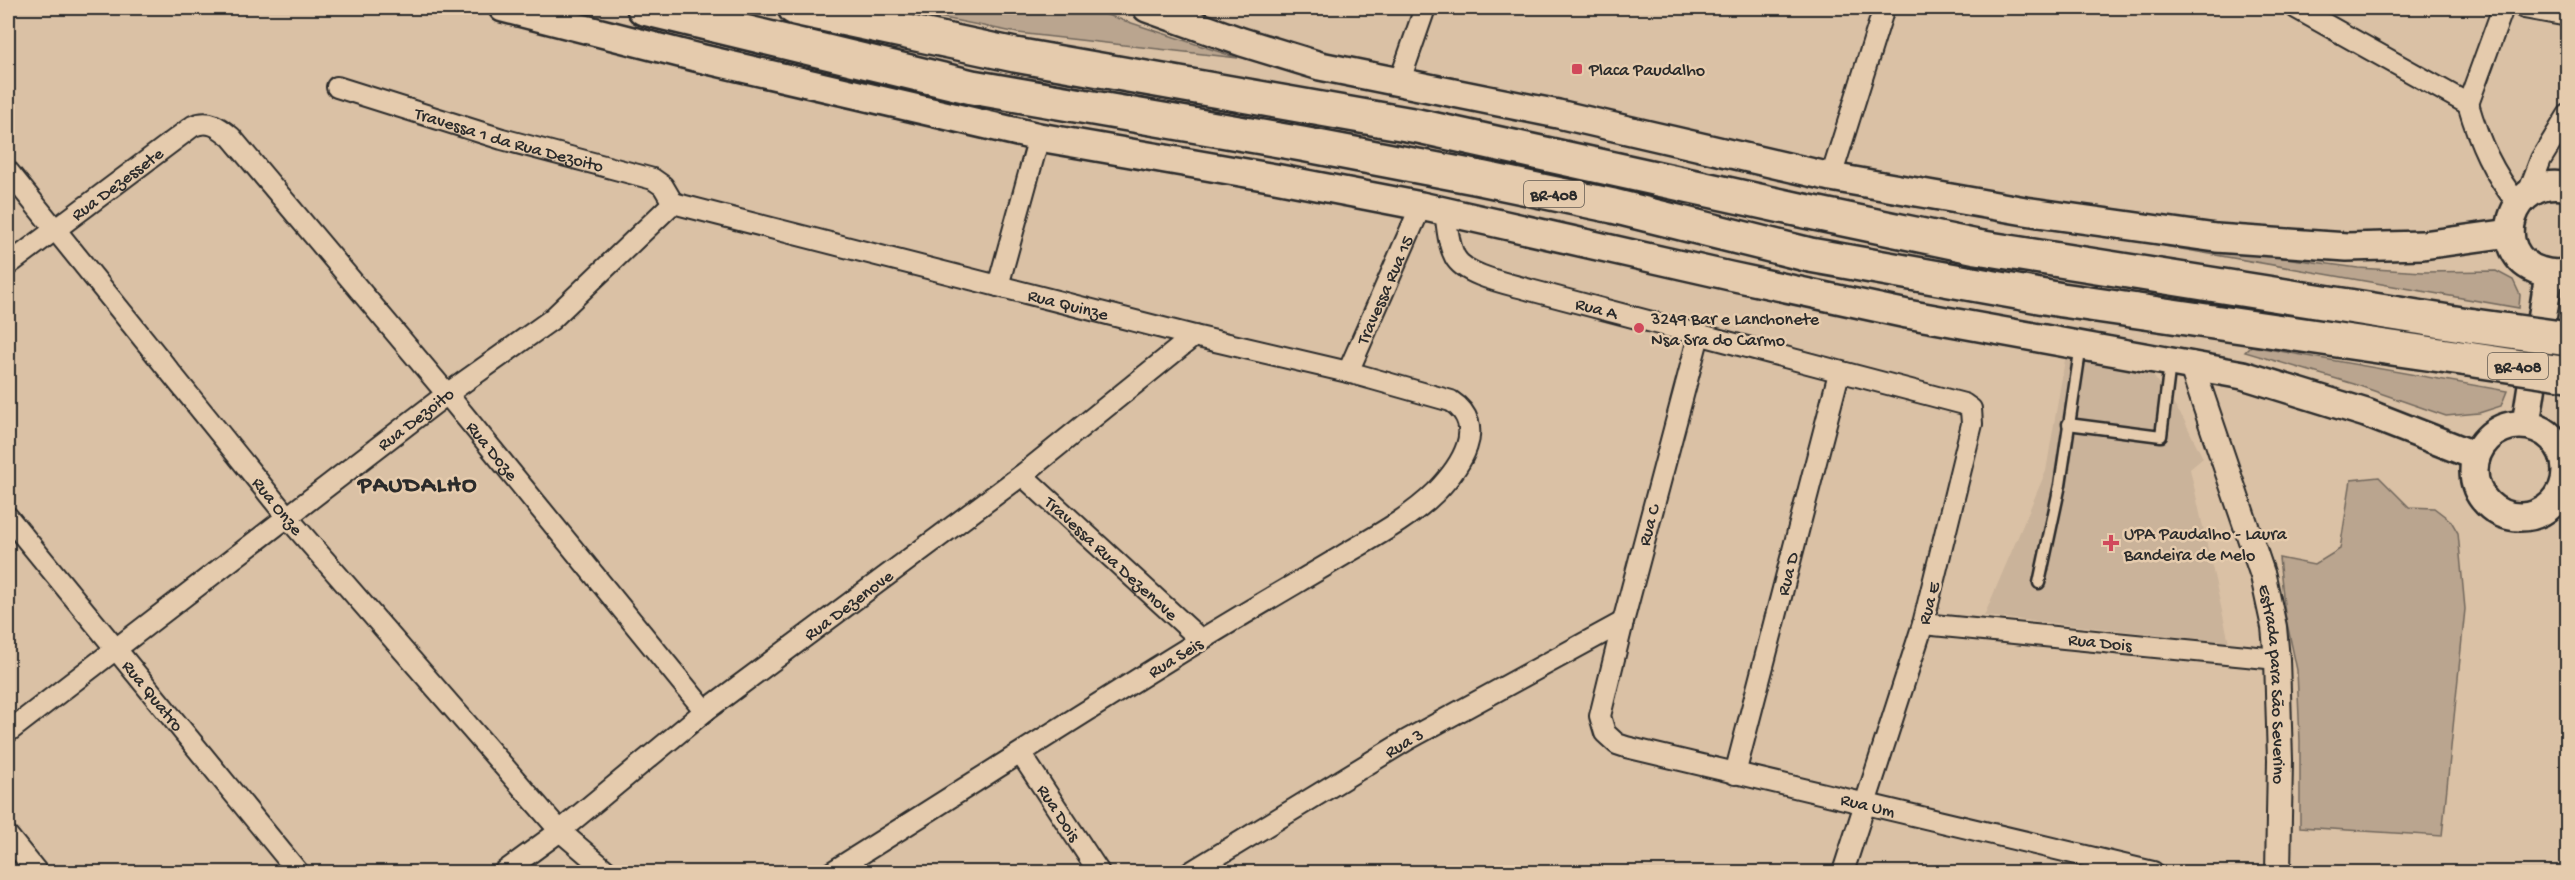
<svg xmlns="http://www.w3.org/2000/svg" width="2575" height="880" viewBox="0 0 2575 880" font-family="'Gochi Hand',sans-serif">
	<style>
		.built { fill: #cab39a }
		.green { fill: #baa58f; stroke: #72685d; stroke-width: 1.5 }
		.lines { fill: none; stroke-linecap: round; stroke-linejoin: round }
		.service-casing { stroke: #2b2b2b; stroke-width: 15 }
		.minor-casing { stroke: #2b2b2b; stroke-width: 24 }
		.tertiary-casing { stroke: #2b2b2b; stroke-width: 28 }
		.secondary-casing { stroke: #2b2b2b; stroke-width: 32 }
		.trunk-casing { stroke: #2b2b2b; stroke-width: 38 }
		.service { stroke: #e5cbad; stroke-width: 10 }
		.minor { stroke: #e5cbad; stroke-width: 20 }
		.tertiary { stroke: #e5cbad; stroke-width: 24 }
		.secondary { stroke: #e5cbad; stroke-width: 27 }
		.trunk { stroke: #e5cbad; stroke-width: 33 }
		.trunk-bridge-casing { stroke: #2b2b2b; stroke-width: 38; stroke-linecap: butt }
		.trunk-bridge { stroke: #e5cbad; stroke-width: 33 }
		.poi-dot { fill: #d1495b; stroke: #e5cbad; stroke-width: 2 }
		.labels { text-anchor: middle; stroke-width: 5; stroke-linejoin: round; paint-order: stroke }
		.shield { fill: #e5cbad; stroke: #635b52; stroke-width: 1.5 }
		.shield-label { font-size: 16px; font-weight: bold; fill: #2b2b2b }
		.poi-label { font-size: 18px; fill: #2b2b2b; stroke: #e5cbad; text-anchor: start }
		.street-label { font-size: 18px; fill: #2b2b2b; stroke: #e5cbad }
		.district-label { font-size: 24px; font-weight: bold; letter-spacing: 1.5px; fill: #2b2b2b; stroke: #e5cbad }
	</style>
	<rect width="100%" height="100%" fill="#dac1a5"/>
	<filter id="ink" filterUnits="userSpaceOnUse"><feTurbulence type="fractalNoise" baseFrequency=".0167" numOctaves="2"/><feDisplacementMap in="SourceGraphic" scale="12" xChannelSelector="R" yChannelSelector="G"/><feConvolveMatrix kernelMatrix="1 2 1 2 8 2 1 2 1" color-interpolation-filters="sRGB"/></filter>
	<g filter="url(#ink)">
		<path class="built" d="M2066,354L2132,363L2154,377L2183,418L2203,458L2190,469L2229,642L1984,616L2046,471Z"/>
		<g class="green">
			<path d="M894,8H1086L1238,58L1018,33Z"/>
			<path d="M2164,246L2248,253L2358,268L2423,272L2496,271L2513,280L2520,295L2519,308Z"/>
			<path d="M2251,346L2507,391L2501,406L2479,413L2446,416L2354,384L2245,352Z"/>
			<path d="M2379,477L2409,507L2434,508L2451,521L2458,533L2465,609L2442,836L2300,827V741L2297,670L2285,614L2279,558L2314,565L2340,549L2351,480Z"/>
		</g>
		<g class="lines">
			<defs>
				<g id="service">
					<path d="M2068,424L2161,436L2170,363"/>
					<path d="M2039,583L2060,485L2081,345"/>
				</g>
				<g id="minor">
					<path d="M2296,8L2468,104"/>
					<path d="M2524,8L2568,16"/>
					<path d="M1399,83L1425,8"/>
					<path id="s1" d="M337,87L502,139L653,179L663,186L673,203"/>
					<path d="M2468,104C2479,142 2493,173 2518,204"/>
					<path d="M2468,104L2503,8"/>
					<path id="s2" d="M8,171L288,518L560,831L608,872"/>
					<path d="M1831,177L1884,8"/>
					<path d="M2528,193L2541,159L2568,115"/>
					<path id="s3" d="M673,203L1194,336L1348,372L1451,401C1489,426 1460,467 1436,492C1410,518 1374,537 1342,556C1295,584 1248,611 1201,640C1077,716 955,795 832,872"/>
					<path id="s4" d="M1445,211C1447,225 1448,244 1455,257C1465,276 1510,284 1530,290L1964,404L1971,409L1972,424L1923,624L1843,872"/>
					<path id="s5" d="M8,265L193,126C209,119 219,127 231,137L447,394L705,711"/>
					<path d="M998,286L1039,137"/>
					<path id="s6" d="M1699,335L1623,622L1600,716L1605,733L1617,744L1626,747L2153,872"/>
					<path id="s7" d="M1348,372L1421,206"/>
					<path id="s8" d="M1022,475L1201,640"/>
					<path id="s9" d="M8,517L298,872"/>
					<path id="s10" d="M1923,624L2277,659"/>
					<path id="s11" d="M8,732L447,394L551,320L673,203"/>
					<path id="s12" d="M1021,754L1099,872"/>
					<path id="s13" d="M1735,774L1839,373"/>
					<path d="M8,836L37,872"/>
					<path id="s14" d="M504,872L560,831L705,711L1022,475L1194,336"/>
					<path id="s15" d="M1191,872L1407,740L1623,622"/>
				</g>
				<g id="tertiary">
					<path id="s16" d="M2191,364L2263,576L2274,627L2277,659L2280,760L2278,872"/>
				</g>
				<g id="secondary">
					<path d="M503,8L695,57L1039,137L1275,178L1421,206L1730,276L1907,314L2243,375L2366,413L2476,456"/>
					<path d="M1147,8L1242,42L1320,66L1558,114L1831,177L2025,211L2216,238L2347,247L2423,245L2510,233"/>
					<path d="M2568,187C2510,173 2487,255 2540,271C2549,274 2559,275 2568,272"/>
					<path d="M2526,424L2549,274"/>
					<circle cx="2520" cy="471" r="46"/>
				</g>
				<g id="trunk">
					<path d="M644,8L972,87L1302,144L1475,177L1613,206L1810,255L2062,300L2468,359"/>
					<path d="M795,8L1015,55L1418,126L1800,210L1977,247L2474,326"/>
				</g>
			</defs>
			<use href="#service" class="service-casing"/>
			<use href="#minor" class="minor-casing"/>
			<use href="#tertiary" class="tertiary-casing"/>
			<use href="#secondary" class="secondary-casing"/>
			<use href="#trunk" class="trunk-casing"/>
			<use href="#service" class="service"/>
			<use href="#minor" class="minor"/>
			<use href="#tertiary" class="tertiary"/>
			<use href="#secondary" class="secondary"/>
			<use href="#trunk" class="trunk"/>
			<defs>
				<g id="trunk-bridge">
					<path d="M2474,326L2568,339"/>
					<path d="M2468,359L2568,374"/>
				</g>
			</defs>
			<use href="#trunk-bridge" class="trunk-bridge-casing"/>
			<use href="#trunk-bridge" class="trunk-bridge"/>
		</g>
	</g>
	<g class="poi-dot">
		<rect x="1571" y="63" width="12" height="12" rx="3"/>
		<circle cx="1639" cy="328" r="6"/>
		<path d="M2108 534h6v6h6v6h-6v6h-6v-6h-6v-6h6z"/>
	</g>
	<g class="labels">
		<g class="shield">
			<rect x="1524" y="181" width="60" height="26" rx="4.5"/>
			<rect x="2488" y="353" width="60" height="26" rx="4.5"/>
		</g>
		<g class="shield-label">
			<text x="1554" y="200">BR-408</text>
			<text x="2518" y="372">BR-408</text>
		</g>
		<g class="poi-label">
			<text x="1589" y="75">Placa Paudalho</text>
			<text x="1651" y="324">3249 Bar e Lanchonete<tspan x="1651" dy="21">Nsa Sra do Carmo</tspan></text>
			<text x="2124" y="539">UPA Paudalho - Laura<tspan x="2124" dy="21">Bandeira de Melo</tspan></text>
		</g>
		<g class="street-label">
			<text dy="6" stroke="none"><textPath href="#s1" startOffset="180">Travessa 1 da Rua Dezoito</textPath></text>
			<text dy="6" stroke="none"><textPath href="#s5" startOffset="136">Rua Dezessete</textPath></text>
			<text dy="6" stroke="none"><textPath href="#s7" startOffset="90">Travessa Rua 15</textPath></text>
			<text dy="6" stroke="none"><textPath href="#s3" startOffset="408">Rua Quinze</textPath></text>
			<text dy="6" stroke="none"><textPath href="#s4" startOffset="200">Rua A</textPath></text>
			<text dy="6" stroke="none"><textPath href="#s11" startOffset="514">Rua Dezoito</textPath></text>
			<text dy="6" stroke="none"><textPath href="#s5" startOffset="682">Rua Doze</textPath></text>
			<text dy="6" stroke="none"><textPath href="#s2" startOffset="430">Rua Onze</textPath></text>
			<text transform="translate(1648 525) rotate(-75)" y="6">Rua C</text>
			<text dy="6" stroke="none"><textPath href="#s8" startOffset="122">Travessa Rua Dezenove</textPath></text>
			<text dy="6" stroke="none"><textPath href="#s13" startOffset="207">Rua D</textPath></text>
			<text transform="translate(1928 603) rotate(-75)" y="6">Rua E</text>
			<text dy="6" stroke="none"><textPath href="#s14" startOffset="436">Rua Dezenove</textPath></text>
			<text dy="6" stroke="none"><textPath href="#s10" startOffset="178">Rua Dois</textPath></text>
			<text transform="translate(1175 657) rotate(-32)" y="6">Rua Seis</text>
			<text dy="6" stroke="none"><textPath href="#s16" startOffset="333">Estrada para São Severino</textPath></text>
			<text dy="6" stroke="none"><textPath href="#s9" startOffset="230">Rua Quatro</textPath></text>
			<text dy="6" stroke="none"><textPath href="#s15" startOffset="249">Rua 3</textPath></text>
			<text dy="6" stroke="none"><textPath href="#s6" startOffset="686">Rua Um</textPath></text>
			<text dy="6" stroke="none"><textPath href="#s12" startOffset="70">Rua Dois</textPath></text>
		</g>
		<g class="district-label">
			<text x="418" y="491">PAUDALHO</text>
		</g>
	</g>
	<rect width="2575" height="880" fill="none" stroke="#e5cbad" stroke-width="30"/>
	<rect x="15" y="15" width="2545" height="850" fill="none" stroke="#2b2b2b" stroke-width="2" filter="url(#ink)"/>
</svg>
